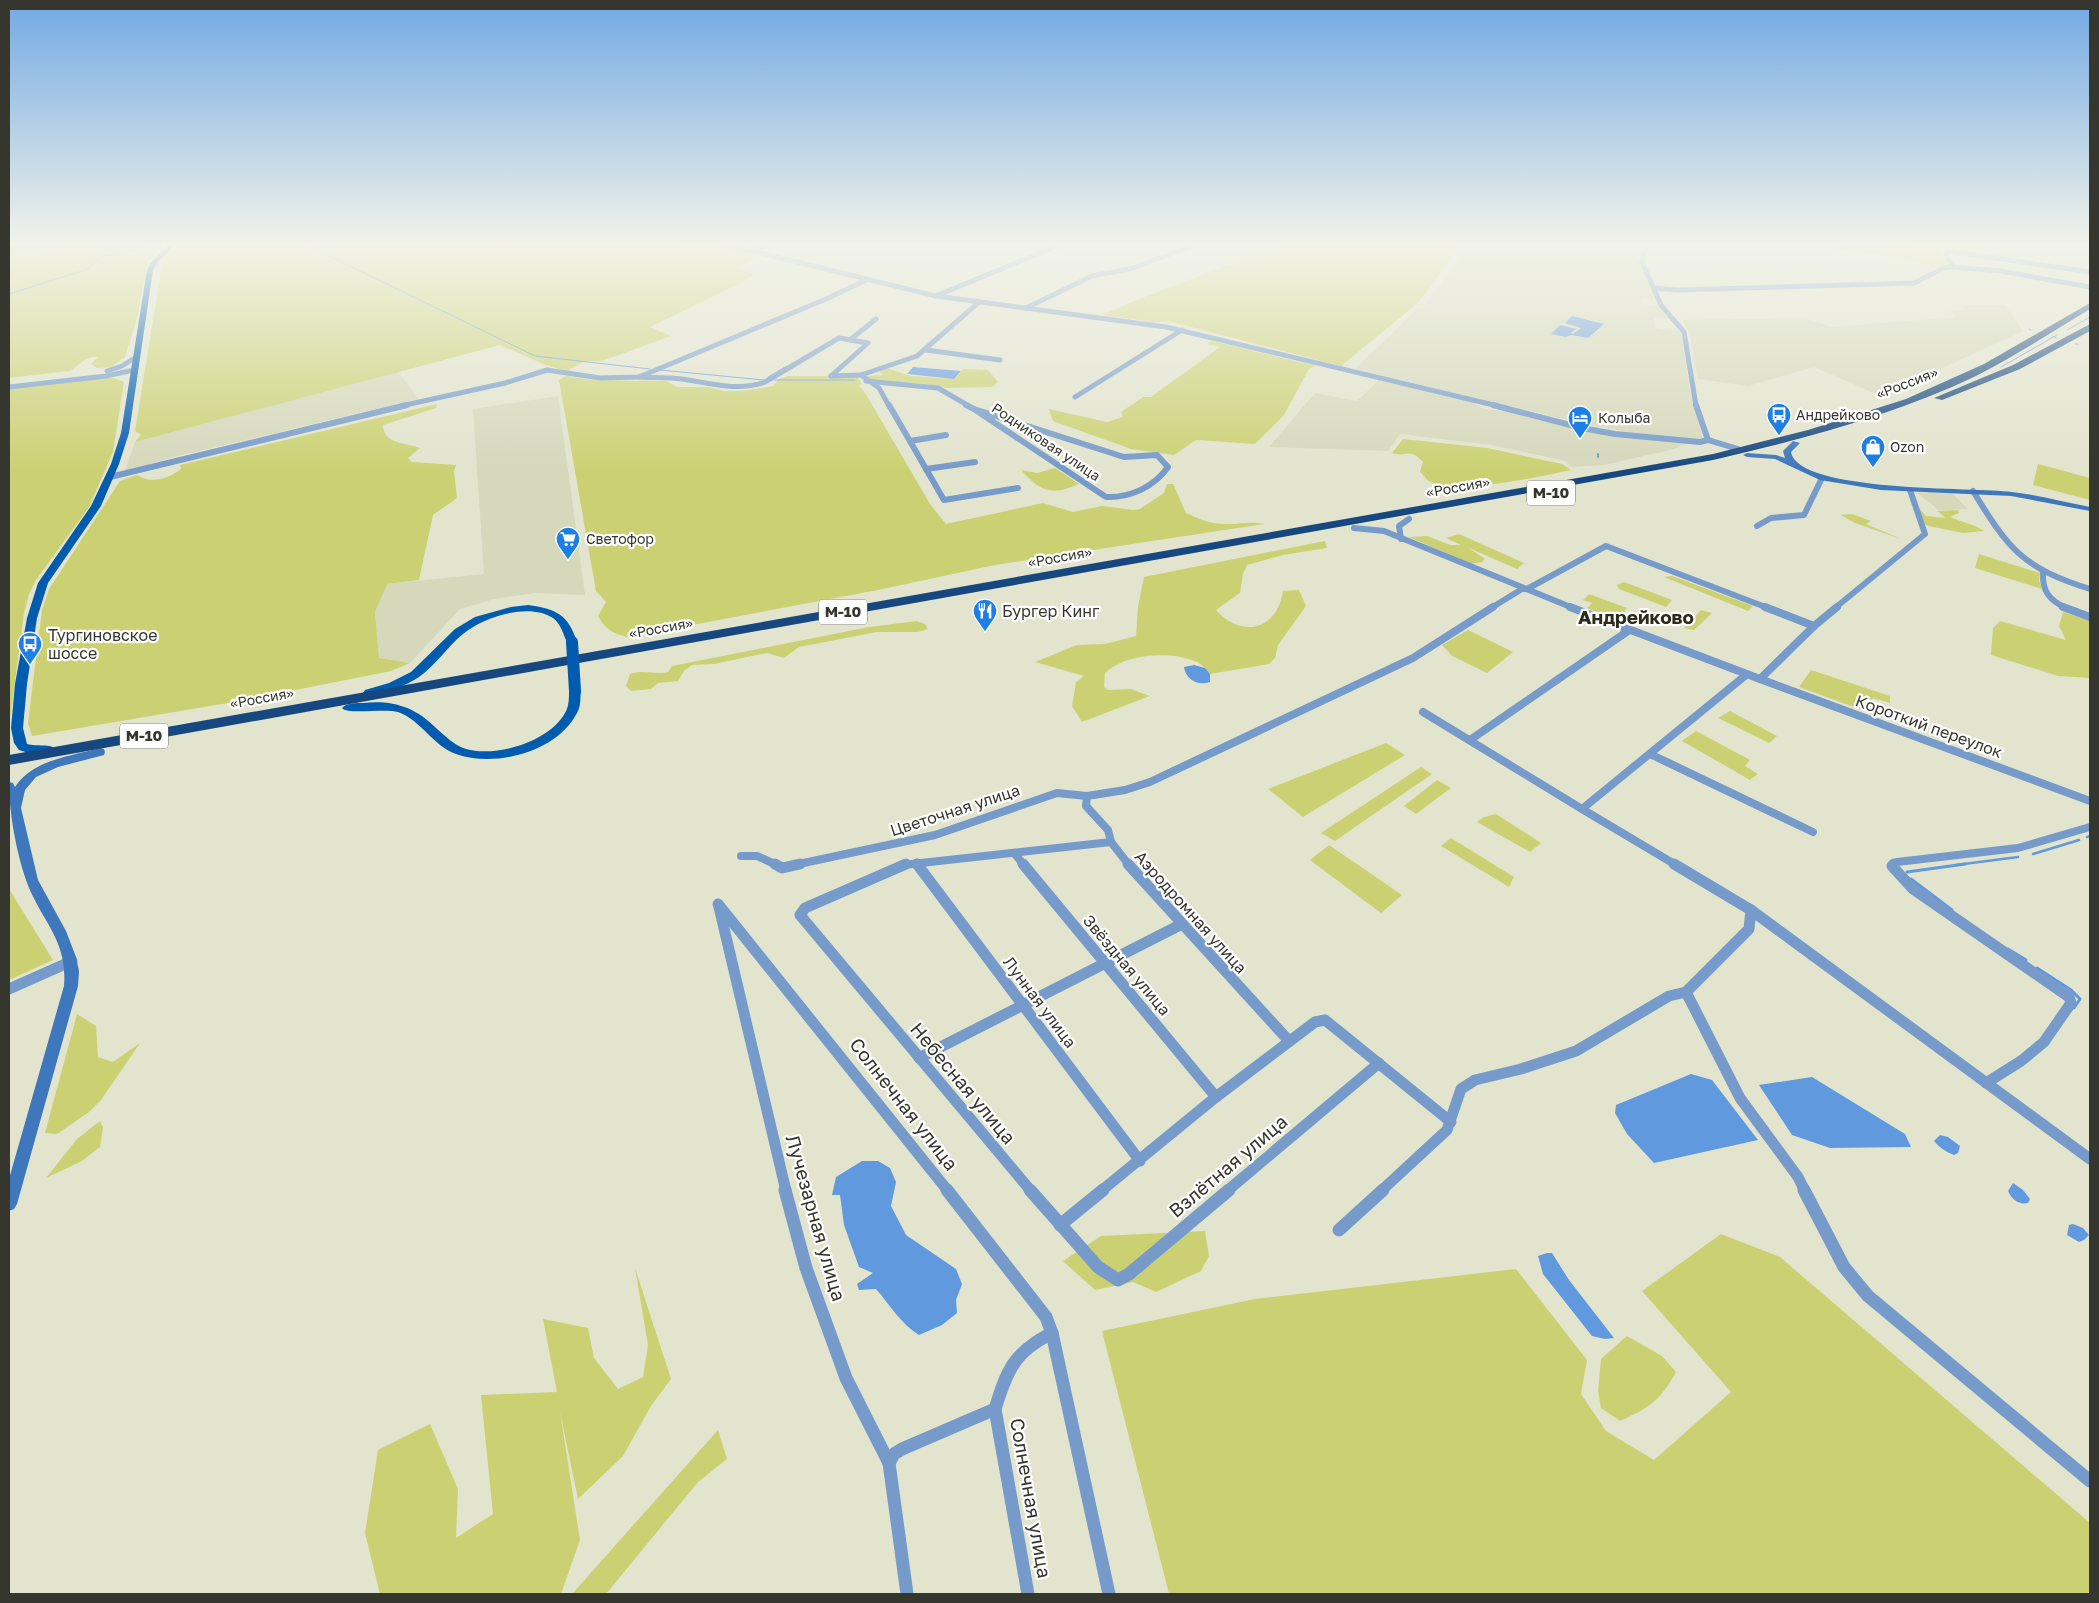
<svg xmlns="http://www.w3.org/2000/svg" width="2099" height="1603" viewBox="0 0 2099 1603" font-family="'Golos Text',sans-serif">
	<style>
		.built { fill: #d5d8bb }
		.green { fill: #cbd173 }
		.water { fill: #6199df }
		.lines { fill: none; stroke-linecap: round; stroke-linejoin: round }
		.stream-far3 { stroke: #6199df; stroke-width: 1 }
		.stream-far2 { stroke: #6199df; stroke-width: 2 }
		.stream-far1 { stroke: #6199df; stroke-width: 2.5 }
		.stream { stroke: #6199df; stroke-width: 3 }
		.street-far4 { stroke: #769bca; stroke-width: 5 }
		.street-far3 { stroke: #769bca; stroke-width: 6 }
		.street-far2 { stroke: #769bca; stroke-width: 8 }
		.street-far1 { stroke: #769bca; stroke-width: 11 }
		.street { stroke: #769bca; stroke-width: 13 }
		.secondary { fill: #3e77bb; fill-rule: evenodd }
		.primary { fill: #015baf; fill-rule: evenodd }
		.highway { fill: #16477f; fill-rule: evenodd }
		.primary-bridge { stroke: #015baf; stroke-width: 12 }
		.labels { text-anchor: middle; stroke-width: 4.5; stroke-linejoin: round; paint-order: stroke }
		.far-street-label { font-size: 14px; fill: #35362d; stroke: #fff }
		.far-poi-label { font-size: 14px; fill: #35362d; stroke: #fff; text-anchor: start }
		.shield { fill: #fff; stroke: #72726c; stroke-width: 1 }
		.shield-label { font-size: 15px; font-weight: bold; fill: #35362d }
		.poi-label { font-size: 16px; fill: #35362d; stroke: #fff; text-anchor: start }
		.street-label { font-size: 16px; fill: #35362d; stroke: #fff }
		.quarter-label { font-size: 19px; font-weight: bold; fill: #2b2c1b; stroke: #fff }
		.near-street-label { font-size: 19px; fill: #35362d; stroke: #fff }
	</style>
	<rect width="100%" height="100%" fill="#e2e4ce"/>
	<g class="built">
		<path d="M1470,245H1577L1637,256L1655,299L1641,298L1640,303L1660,306L1670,319L1654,318L1655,328L1681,331L1689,387L1703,439L1635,433L1584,424L1355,369L1418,308L1422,309Z"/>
		<path d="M1959,305H2005L2023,331L1936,371L1876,394L1814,367L1748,386L1698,379L1690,336L1683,320L1804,318L1832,327L1957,317L1950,310H1966Z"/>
		<path d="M398,371L418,399L174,457L125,471L135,442Z"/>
		<path d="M1379,380L1473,402L1484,409L1520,412L1582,428L1689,443L1670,450L1604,465L1571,467L1566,461L1491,445L1400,434L1388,451L1269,447L1315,393L1357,401Z"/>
		<path d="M558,396L585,595L535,593L494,599L460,609L410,663L379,658L375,612L386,584L484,574L473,409Z"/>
		<path d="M1916,492L1952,493L1968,509L1939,510Z"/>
	</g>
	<g class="green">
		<path d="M9,245H165L148,262L136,321L125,357L111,367L97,368L91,364L98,357C83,356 80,366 69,371L9,378Z"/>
		<path d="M178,245H680L733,249L761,256L735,268L754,274L743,282L650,327L671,336L602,361H585L567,371L548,366L500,345L135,442L141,435L135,431L162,265L168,254Z"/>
		<path d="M1282,245H1460L1419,302L1341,366L1168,321L1153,322L1102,315L1149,295Z"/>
		<path d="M1832,245H1910L1941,249L1947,266L1932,268L1913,260L1838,249Z"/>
		<path d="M1212,341L1316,366L1309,369L1284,415L1255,444L1196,440L1174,455L1131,449L1053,421L1049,409L1107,422L1123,417L1121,412L1143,397H1151L1220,347L1207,344Z"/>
		<path d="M887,368L911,376L955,379L963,369L988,370L998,382L992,387L945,388L927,384L868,380V376L883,375L879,371Z"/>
		<path d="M566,376L591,380L666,381L677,387H707L724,391H741L773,386L779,379L787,376H857L862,384L859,386L864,391L930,504L946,524L1043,503L1073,512L1102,506L1133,510L1140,509L1164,493L1167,484H1173L1186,513C1199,519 1213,525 1228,524C1240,524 1252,521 1264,524L995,565L878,590L628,637C613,634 605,629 598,616L606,602L596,591L559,380Z"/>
		<path d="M103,378H114L124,382L113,452L89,507L36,580L29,594L24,613L9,727V389Z"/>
		<path d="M437,404L436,408L383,425C383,444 407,443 420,448L408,458L412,462L456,465L454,471L457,498L433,515L419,580L387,584L375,612L379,658L410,663L391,671L240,701L32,736L28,723L42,610L49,589L120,481L137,475C150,484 169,479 181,469L180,465Z"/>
		<path d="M1403,439L1487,448L1562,464L1571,470C1537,477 1464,494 1431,482C1427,481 1424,475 1420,472L1423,462C1410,447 1406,458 1392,453Z"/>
		<path d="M2038,464L2090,478V500L2033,485Z"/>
		<path d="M1055,468L1079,484C1051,496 1041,492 1021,470L1037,473Z"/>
		<path d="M1919,508L1926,516L1946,518L1937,511L1958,510L1959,513L1950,517C1959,521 1979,526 1984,531L1963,533L1928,526L1924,524Z"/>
		<path d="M1852,514L1871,521L1866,524L1901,539L1855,523L1841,515Z"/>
		<path d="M1459,534L1524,563L1517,569L1469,548L1485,559L1482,562L1471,564L1409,537L1427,536L1450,545H1461L1446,538Z"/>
		<path d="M1325,541L1327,548L1283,555L1247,565L1243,574L1240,593L1216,610C1242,639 1277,630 1283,591L1299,590L1306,606L1278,645L1275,658L1269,664L1210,674C1207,670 1203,666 1199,663C1174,650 1125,653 1105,673L1104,687L1108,690L1131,689L1150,696L1082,722L1072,706L1076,682L1084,676L1035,662L1077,645L1105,644L1136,636L1138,607L1144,577Z"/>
		<path d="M1979,554L2040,573L2039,581L2042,589L1975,568Z"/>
		<path d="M1672,576L1753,606L1748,611L1664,577Z"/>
		<path d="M1624,582L1672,600L1666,607L1619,589L1617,585Z"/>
		<path d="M1589,594L1627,608L1617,620L1587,608L1592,603L1583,600Z"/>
		<path d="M1701,610L1712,613L1694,630L1684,628Z"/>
		<path d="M2063,612L2090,621V678L2058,676L1991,655L1993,628L2000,621L2066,640L2059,626Z"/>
		<path d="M917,621L925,624L928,629L918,632H877L799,647L784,658L767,653L714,664L692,665L684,671L678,681L658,683L651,689L631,691L626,686L630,674C644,669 655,675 668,672L672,666L869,627Z"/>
		<path d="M1468,630L1513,652L1487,673L1452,656L1442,645Z"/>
		<path d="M1811,670L1890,696V703L1873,698L1868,706L1872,712L1862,710L1799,687Z"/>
		<path d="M1730,711L1777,736L1769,743L1718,718Z"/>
		<path d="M1696,731L1750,760L1745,766L1758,774L1750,780L1682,741Z"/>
		<path d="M1386,743L1405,755L1303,817L1268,789Z"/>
		<path d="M1421,767L1432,774L1335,841L1321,833Z"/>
		<path d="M1437,780L1451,788L1416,814L1404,806Z"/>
		<path d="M1496,814L1541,843L1530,852L1477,822L1484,817Z"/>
		<path d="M1451,838L1514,877L1509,887L1441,846Z"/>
		<path d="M1329,845L1402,895L1381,913L1310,860Z"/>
		<path d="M9,889L53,960L9,980Z"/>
		<path d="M77,1014L96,1026L98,1057L113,1062L140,1043L101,1100L89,1112L57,1134L45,1133Z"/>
		<path d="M100,1121L103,1127L100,1147L82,1161L46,1178L77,1139Z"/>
		<path d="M1205,1231L1209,1256L1201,1271L1156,1292L1133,1282L1095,1290L1063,1261L1101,1236Z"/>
		<path d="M1721,1234L1780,1257L2090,1523V1594H1169L1102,1331L1255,1299L1516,1269L1587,1360L1581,1394L1606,1431L1654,1460L1731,1392L1642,1291Z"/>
		<path d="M635,1268L671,1379L651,1406L623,1456L578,1499L560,1412L580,1540L561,1594H380L365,1533L378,1450L430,1424L458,1489L456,1538L493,1514L481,1395L557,1392L543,1319L588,1328L594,1358L618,1389L643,1377L648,1345Z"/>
		<path d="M1627,1336L1662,1356L1676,1372C1659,1402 1650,1407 1620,1421L1601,1408L1598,1391L1601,1359Z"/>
		<path d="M718,1430L727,1459L698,1482L606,1594H572Z"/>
	</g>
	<g class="water">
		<path d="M1572,316L1604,324L1588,338L1571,335L1566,337L1551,334L1560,325L1576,329L1571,333L1573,334L1581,328L1565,323Z"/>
		<path d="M913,367L961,371L954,379L907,374Z"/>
		<path d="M1194,665L1205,668L1210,674V682C1198,686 1186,680 1184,667Z"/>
		<path d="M1691,1074L1712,1080L1758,1140L1654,1163L1627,1134L1615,1113L1616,1105Z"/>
		<path d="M1812,1077L1905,1134L1911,1147L1830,1148L1792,1135L1759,1085Z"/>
		<path d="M1940,1135L1948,1137L1960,1146L1958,1153L1954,1155C1946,1152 1940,1148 1934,1141Z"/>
		<path d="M862,1161H878L890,1168L896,1182L891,1206L906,1235L956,1269L962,1284L956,1300L957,1313L942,1325L919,1335C901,1324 890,1305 876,1289L859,1290L857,1284L873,1273L859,1267L844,1225L840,1195H832L836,1177Z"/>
		<path d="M2013,1183L2023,1190L2030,1199L2028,1203C2019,1205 2012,1200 2008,1191Z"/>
		<path d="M2073,1224L2083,1228L2089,1235L2084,1240L2079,1242L2067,1235L2069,1225Z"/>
		<path d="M1547,1253H1552L1569,1280L1614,1338L1605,1339L1592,1336L1543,1274L1538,1256Z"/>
	</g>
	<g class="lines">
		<g class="stream-far3">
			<path d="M307,245L535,356L650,369"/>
			<path d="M767,247L771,245"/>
			<path d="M9,249L43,250L63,245"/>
			<path d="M103,256L161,246"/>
			<path d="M9,294L88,269L112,245"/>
			<path d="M2029,329L2031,330"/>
			<path d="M2067,330L2090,317"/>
			<path d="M2052,336L2057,338"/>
			<path d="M2075,344H2078"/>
			<path d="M2001,367L2057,335"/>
			<path d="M660,370L764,380"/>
			<path d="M768,377L787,366"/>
			<path d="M774,380H855"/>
		</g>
		<path class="stream-far2" d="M1598,454V457"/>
		<g class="stream-far1">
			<path d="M2087,837L2090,836"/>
			<path d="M2033,854L2079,840"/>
			<path d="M1956,865L2018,857"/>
		</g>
		<g class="stream">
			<path d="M1907,872L1965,864"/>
			<path d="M1911,879L1952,910"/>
			<path d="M2008,949L2026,960"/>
			<path d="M2037,968L2071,990L2080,999L2074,1008"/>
		</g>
		<g class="street-far4">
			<path d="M716,245L748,250L936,296L1166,327L1498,406"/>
			<path d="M1646,245L1642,262L1661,305L1684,332L1696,406"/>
			<path d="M750,250L765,245"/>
			<path d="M1953,267L1946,256L1947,251L2090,272"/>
			<path d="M1654,288L1677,290L1914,283L1944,268L1953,267L2000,271L2090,287"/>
			<path d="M936,296L1059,245"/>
			<path d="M1026,308L1092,276L1130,269L1195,245"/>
			<path d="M851,339L876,319"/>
			<path d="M926,350L1000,360"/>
			<path d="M107,371L122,366L136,357"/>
			<path d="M831,376L861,375"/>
			<path d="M639,377C653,378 667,377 682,379C710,383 737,392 765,382L839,338L868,343L831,376"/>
			<path d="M866,381L938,388L969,406"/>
			<path d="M9,387L106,376L134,370"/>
			<path d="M1075,397L1182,330"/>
			<path d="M401,406L505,383L547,370L600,378L639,377L826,299L866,280"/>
			<path d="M889,406L879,388L861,375L917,356L978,303"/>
		</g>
		<g class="street-far3">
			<path d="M889,405L944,500L1018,488"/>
			<path d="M966,405L974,409"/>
			<path d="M1493,405L1582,428L1615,434L1700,442L1708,440L1738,449"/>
			<path d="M1696,405L1708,440"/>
			<path d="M974,409L1124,457L1157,455L1168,467C1154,487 1130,498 1106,497Z"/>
			<path d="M910,441L946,435"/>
			<path d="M926,469L975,462"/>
			<path d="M110,477L407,405"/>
			<path d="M1973,491C2009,550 2023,568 2090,589"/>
			<path d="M1757,526L1771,518L1804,515L1822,478"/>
			<path d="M1354,528L1384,531L1573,608"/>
			<path d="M1401,539L1399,526L1409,519"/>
			<path d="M2043,572C2042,591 2049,600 2066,608"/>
			<path d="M1491,608L1522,589H1527L1606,546L1768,608"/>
			<path d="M1835,608L1925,534L1910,490"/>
		</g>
		<g class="street-far2">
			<path d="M1570,607L1760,679L1814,626L1837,607"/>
			<path d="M1765,607L1814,626"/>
			<path d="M2063,607L2090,617"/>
			<path d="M1760,679L2090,801"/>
			<path d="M1423,712L1582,809"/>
			<path d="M1470,740L1628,631"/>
			<path d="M1650,754L1813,832"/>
			<path d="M1087,796L1086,806L1108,830L1111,842L1129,865"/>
			<path d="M1014,853L1024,865"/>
			<path d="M741,856H757L777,865"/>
			<path d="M916,863L918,865"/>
			<path d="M794,865L935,835L1057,793L1087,796L1125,790L1150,782L1413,658L1493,607"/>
			<path d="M903,865L1111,842"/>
			<path d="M1676,865L1582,809L1746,675"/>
			<path d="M1893,865L1897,862L2018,848L2090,827"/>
		</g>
		<g class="street-far1">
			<path d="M775,864L782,868L800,864"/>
			<path d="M906,864L805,908L800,915L1031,1191"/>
			<path d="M917,864L1140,1161"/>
			<path d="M1023,864L1216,1097"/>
			<path d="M1128,864L1289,1041"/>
			<path d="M1674,864L1751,910L2090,1159"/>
			<path d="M1894,864L1892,866L1913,889L2069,997L2071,1003L2044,1042L2021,1061L1986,1083"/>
			<path d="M718,904L948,1191"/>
			<path d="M719,907L786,1191"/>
			<path d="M9,989L72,961"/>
			<path d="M1686,992L1740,1098L1798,1177L1805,1191"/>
			<path d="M919,1058L1182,924"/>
			<path d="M1101,1191L1216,1097L1315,1022L1325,1020L1451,1122"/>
			<path d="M1227,1191L1379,1063"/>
			<path d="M1381,1191L1447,1130L1461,1089L1475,1080L1521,1069L1576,1051L1669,996L1686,992L1749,929L1751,910"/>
		</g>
		<g class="street">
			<path d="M785,1190L806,1268L846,1378L889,1463L907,1594"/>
			<path d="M947,1190L1046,1317L1052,1333L1109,1594"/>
			<path d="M1030,1190L1098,1267L1118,1280L1129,1274L1229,1190"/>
			<path d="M1804,1190L1844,1267L1868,1296L2090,1481"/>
			<path d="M1060,1225L1103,1190"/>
			<path d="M1339,1230L1383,1190"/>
			<path d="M995,1409L1028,1594"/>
			<path d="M889,1463L894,1454L902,1449L995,1409C1007,1370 1014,1352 1052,1333"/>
		</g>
		<g class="secondary">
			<path d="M1793,441L1800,443L1791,452C1798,493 1975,487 2012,492C2038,495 2064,502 2090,507V511L2011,496L1881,490L1820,480L1775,459L1747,457L1743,455L1747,453L1776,455L1785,458L1783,451Z"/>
			<path d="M100,748L104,749L105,752L104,755L58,767L36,777L25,790L21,808L38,880L66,931L76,957L79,971L78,986L17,1204L14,1209L9,1211V1179L64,986C68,939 40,920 26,880C16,851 9,812 9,782L13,783L15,787C32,760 71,756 100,748Z"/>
		</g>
		<g class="primary">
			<path d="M168,245H175L158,262L153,270L129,433L119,464L101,506L48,583L37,618L27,684L23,728L27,744C37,747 51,743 57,750L51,754L35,755L19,750L14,743L11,728L15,684L27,618L38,583L91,506L111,464L121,433L147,270L153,260Z"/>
			<path d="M528,605C556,609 568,614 577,642L576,644H568C563,635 562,625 553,618C529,602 483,617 463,634C447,647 436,665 419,677C404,687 386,692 369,697L363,693L365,690L389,683L411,672L455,629L475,617L511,607Z"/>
			<path d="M575,687L581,691C580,698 581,707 577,713C557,752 495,768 456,754C433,746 421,720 398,712C385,708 348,715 342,708C347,703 356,703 363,703C393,700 415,707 436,728C444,735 453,744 463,748C494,759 549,742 565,713C569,707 569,698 569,691Z"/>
		</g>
		<g class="highway">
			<path d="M2090,303V309C2052,332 2015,356 1976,376C1892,416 1803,439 1713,460L9,765V755L1713,454L1808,430L1906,399L1984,364Z"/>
			<path d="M2090,324V331L2020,369L1942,400L1934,398L2013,365Z"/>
		</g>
		<path class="primary-bridge" d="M572,642L575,691"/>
	</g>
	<linearGradient id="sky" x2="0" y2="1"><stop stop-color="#72a9e4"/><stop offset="0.52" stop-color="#f2f3e9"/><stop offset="1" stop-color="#f2f3e9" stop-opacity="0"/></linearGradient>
	<rect width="2099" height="470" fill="url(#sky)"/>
	<defs>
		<symbol id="bus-pin" viewBox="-11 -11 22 30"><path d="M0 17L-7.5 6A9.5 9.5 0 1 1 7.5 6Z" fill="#1b7fe7" stroke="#fff"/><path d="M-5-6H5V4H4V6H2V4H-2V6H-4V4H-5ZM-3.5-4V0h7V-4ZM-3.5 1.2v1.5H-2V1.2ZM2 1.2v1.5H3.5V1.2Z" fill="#fff"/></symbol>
		<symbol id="hotel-pin" viewBox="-11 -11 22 30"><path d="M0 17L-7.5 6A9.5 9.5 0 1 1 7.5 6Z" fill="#1b7fe7" stroke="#fff"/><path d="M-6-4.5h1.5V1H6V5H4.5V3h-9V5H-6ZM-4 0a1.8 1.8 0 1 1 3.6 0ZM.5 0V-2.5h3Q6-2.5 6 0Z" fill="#fff"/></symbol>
		<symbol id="shop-pin" viewBox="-11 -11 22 30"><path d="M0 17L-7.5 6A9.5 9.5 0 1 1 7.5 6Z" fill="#1b7fe7" stroke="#fff"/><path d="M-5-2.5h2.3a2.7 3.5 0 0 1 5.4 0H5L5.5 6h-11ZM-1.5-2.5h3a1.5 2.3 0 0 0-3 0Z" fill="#fff"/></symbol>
		<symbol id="supermarket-pin" viewBox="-11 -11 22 30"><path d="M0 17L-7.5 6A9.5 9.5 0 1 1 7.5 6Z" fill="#1b7fe7" stroke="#fff"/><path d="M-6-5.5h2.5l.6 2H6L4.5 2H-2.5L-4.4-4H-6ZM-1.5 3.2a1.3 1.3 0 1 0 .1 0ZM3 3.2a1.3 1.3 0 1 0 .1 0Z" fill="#fff"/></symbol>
		<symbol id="restaurant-pin" viewBox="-11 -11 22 30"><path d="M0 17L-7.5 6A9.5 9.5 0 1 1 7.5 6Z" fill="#1b7fe7" stroke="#fff"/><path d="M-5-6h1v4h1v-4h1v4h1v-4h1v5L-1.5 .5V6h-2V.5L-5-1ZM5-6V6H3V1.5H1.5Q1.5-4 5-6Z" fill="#fff"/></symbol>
	</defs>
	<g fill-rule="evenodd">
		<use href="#bus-pin" x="1765" y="401" width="28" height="38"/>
		<use href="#hotel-pin" x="1566" y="404" width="28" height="38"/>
		<use href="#shop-pin" x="1859" y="433" width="28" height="38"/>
		<use href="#supermarket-pin" x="554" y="525" width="28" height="38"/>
		<use href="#restaurant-pin" x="971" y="597" width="28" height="38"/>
		<use href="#bus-pin" x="16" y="630" width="28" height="38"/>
	</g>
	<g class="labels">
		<g class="far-street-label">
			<text transform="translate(1907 383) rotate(-21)" y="5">«Россия»</text>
			<text transform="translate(1046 442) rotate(34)" y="5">Родниковая улица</text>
			<text transform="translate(1458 487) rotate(-10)" y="5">«Россия»</text>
			<text transform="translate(1060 557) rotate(-10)" y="5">«Россия»</text>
			<text transform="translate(661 628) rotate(-10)" y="5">«Россия»</text>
			<text transform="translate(262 698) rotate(-10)" y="5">«Россия»</text>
		</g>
		<g class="far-poi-label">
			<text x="1796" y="420">Андрейково</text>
			<text x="1598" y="423">Колыба</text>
			<text x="1890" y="452">Ozon</text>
			<text x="586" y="544">Светофор</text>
		</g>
		<g class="shield">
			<rect x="1527" y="480.5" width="48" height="25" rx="4"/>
			<rect x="819" y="599.5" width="48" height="25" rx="4"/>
			<rect x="120" y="723.5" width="48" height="25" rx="4"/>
		</g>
		<g class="shield-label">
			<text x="1551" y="498">М-10</text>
			<text x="843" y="617">М-10</text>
			<text x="144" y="741">М-10</text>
		</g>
		<g class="poi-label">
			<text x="1002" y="617">Бургер Кинг</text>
			<text x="48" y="641">Тургиновское<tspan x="48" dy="18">шоссе</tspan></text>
		</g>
		<g class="street-label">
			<text transform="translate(1929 726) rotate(20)" y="6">Короткий переулок</text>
			<text transform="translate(955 810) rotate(-18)" y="6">Цветочная улица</text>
			<text transform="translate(1191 912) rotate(48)" y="6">Аэродромная улица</text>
			<text transform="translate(1127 965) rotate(50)" y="6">Звёздная улица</text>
			<text transform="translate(1040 1002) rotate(53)" y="6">Лунная улица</text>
		</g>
		<g class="quarter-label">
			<text x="1636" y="624">Андрейково</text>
		</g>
		<g class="near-street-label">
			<text transform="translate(963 1083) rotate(50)" y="7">Небесная улица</text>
			<text transform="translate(904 1104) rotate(52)" y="7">Солнечная улица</text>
			<text transform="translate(1228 1166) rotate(-40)" y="7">Взлётная улица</text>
			<text transform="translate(816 1218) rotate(74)" y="7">Лучезарная улица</text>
			<text transform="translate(1031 1498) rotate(80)" y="7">Солнечная улица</text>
		</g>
	</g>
	<rect width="2099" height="1603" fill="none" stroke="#35362d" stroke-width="20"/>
</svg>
